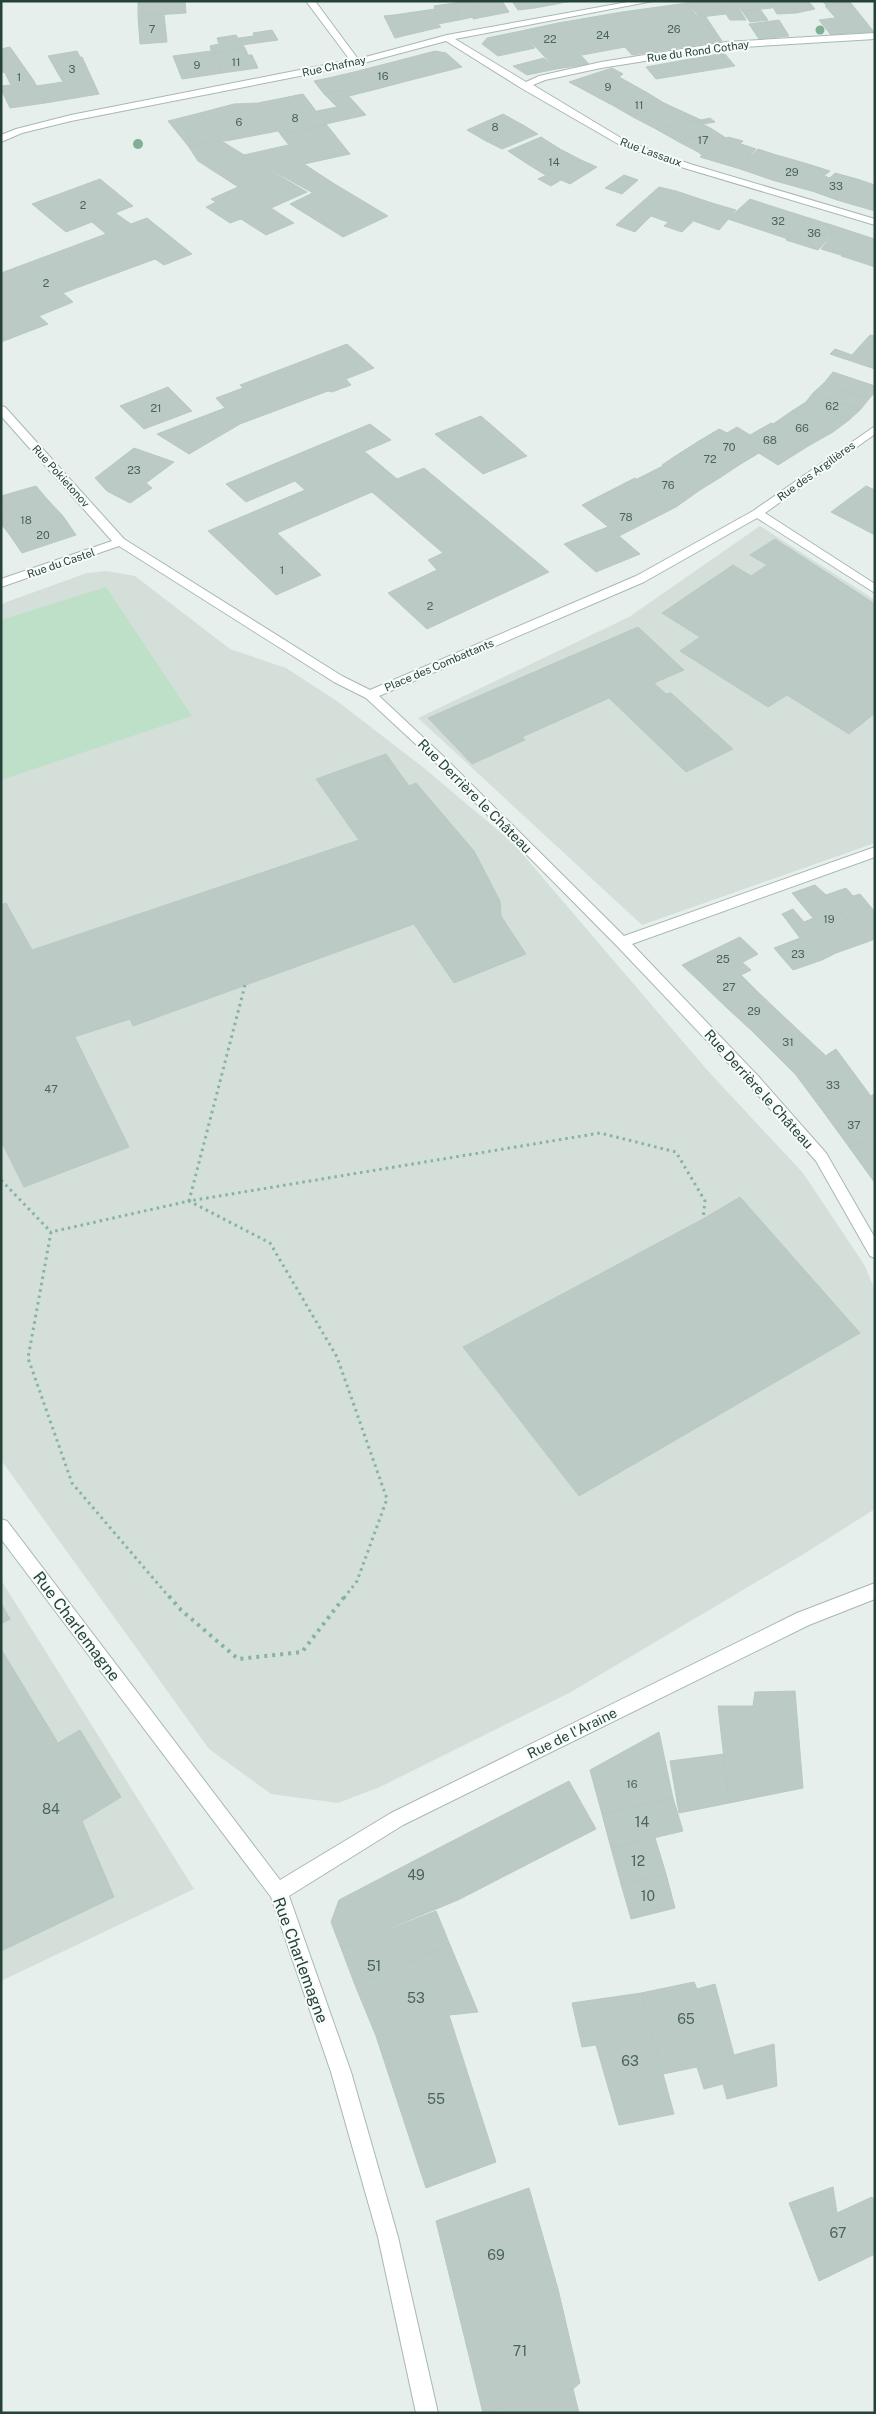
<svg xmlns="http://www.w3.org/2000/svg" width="876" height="2414" viewBox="0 0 876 2414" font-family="'Public Sans',sans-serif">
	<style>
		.built { fill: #d4dfda }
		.green { fill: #bfe0c8 }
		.building { fill: #bbcac4; stroke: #b8c9c2 }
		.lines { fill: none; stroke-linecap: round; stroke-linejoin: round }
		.minor-casing { stroke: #a8b8b2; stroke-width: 2 }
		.path-far1 { stroke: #86b3a5; stroke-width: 3; stroke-dasharray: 2.5 4; stroke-linecap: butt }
		.path { stroke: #86b3a5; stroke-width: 4; stroke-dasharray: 3 5; stroke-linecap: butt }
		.minor { fill: #fff; fill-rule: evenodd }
		.tree { fill: #80af93 }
		.labels { text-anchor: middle; stroke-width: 4; stroke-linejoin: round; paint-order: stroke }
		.number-label { font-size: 11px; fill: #4a645c }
		.far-street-label { font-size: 11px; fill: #24423a; stroke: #f7fbf9 }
		.street-label { font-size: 14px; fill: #24423a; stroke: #f7fbf9 }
		.near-number-label { font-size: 14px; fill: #4a645c }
		.near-street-label { font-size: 16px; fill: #24423a; stroke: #f7fbf9 }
	</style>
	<rect width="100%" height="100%" fill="#e6efeb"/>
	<g class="built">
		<path d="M760,526L875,600V843L642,925L418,718L629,617Z"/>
		<path d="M107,571L135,576L230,649L286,668L337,701L424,768L514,844L708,1071L803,1173L865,1266L875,1291V1509L802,1555L571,1692L380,1787L338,1803L271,1794L209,1749L1,1460V604L87,573Z"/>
		<path d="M1,1580L194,1889L1,1981Z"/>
	</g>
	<path class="green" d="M106,587L192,716L1,780V620Z"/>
	<g class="building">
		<path d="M138,1H185L186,13L138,16Z"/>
		<path d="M473,1H502L509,12L473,19Z"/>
		<path d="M473,1V17L459,20L454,3Z"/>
		<path d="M512,1H530L535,8L518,10Z"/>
		<path d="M530,1H572L535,8Z"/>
		<path d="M685,1H717L726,14L700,17Z"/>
		<path d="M717,1H734L746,20H730Z"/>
		<path d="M734,1H769L772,8L742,11Z"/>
		<path d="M769,1H807L790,3L796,13L777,14Z"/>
		<path d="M808,1L815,9L796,13L790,3Z"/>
		<path d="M822,1H848L850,2L826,5Z"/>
		<path d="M850,2L874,32L849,33L825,6Z"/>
		<path d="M454,3L459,20L438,24L434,6Z"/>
		<path d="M687,3L696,15L706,17L722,41L652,52L622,12Z"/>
		<path d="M435,9L438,24L441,27L407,35L394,15Z"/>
		<path d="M760,9L768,20L750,22L742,11Z"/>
		<path d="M622,12L652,52L632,55L625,47L582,55L574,48L579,47L558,23Z"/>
		<path d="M164,14L167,42L140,44L138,16Z"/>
		<path d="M394,15L407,35L395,38L384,16Z"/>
		<path d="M835,18L849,33L831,35L819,20Z"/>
		<path d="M779,20L789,36L759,39L749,24Z"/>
		<path d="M558,23L579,47L574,48L589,64L556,69L521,31Z"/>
		<path d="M272,30L278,40L242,45L239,38L254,36L253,33Z"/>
		<path d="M521,31L535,48L498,56L482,44L487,38Z"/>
		<path d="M236,35L245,48L212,53L210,46L219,44L217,38Z"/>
		<path d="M10,47L34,81L45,103L10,108L1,89V86L11,85L5,73L1,71V49Z"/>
		<path d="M245,48L248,55H252L258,68L222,73L212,53Z"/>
		<path d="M77,51L80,57H82L99,94L45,103L36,86L63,82L48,56Z"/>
		<path d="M211,51L222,73L182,79L173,56Z"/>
		<path d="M435,51L446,53L462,67L411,80L393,62Z"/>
		<path d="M724,53L735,66L656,79L646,67Z"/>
		<path d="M544,58L556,69L527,75L513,66Z"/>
		<path d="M393,62L411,80L373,90L354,72Z"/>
		<path d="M612,68L623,74L619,77L646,92L614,106L569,82Z"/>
		<path d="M354,72L373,90L349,96L333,77Z"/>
		<path d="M333,77L343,90L324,94L314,81Z"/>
		<path d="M343,90L366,115L326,124L317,111L337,107L324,94Z"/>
		<path d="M646,92L664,103L633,117L614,106Z"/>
		<path d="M303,94L326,124L281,135L258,103Z"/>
		<path d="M258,103L278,131L226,141L220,140L200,113L234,104Z"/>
		<path d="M664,103L701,120L656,129L633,117Z"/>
		<path d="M200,113L220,140L189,147L168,121Z"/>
		<path d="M503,114L523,125L486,141L467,130Z"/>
		<path d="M710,118L715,122L703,124L697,121Z"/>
		<path d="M697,121L712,129L679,142L656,129Z"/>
		<path d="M326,124L350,154L304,164L281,135Z"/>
		<path d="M523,125L538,134L502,149L486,141Z"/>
		<path d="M712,129L726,138L698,152L679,142Z"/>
		<path d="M541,137L560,149L526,163L508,151Z"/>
		<path d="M728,137L743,141L720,163L700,157L702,155L698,152Z"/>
		<path d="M220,140L244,155L307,192L271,208L198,161L189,147Z"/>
		<path d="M741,144L756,149L737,168L720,163Z"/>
		<path d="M288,145L304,164L333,183L313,193L244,155Z"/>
		<path d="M560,149L581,160L547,176L526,163Z"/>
		<path d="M758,149L773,154L755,174L737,168Z"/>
		<path d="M773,154L794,160L772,180L755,174Z"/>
		<path d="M581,160L597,167L570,184L561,180L551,186L538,179Z"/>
		<path d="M794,160L811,165L790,185L772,180Z"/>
		<path d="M811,165L830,171L824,176L830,178L815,192L790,185Z"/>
		<path d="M835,173L857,179L837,200L815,192Z"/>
		<path d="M624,175L638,180L622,194L605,188Z"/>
		<path d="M100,179L133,206L66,232L32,204Z"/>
		<path d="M857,179L875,185V193L861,207L837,200Z"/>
		<path d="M333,183L388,216L343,237L290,204Z"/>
		<path d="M238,187L271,208L294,223L266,235L241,219L230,223L206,207L216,202L211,199Z"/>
		<path d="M659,187L676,191L635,232L616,225Z"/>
		<path d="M676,191L697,198L668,222L651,216Z"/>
		<path d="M875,193V211L861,207Z"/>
		<path d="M697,198L712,203L682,232L664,226Z"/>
		<path d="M750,199L768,205L746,225L728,219Z"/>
		<path d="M712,203L736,210L719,230L694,221Z"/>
		<path d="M768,205L809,218L788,239L746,225Z"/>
		<path d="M115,213L131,224L147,218L192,254L164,265L155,259L63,293L73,302L39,316L48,324L1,342V273L106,234L92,222Z"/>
		<path d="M809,218L838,227L818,250L786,240Z"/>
		<path d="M838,227L862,235L841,255L821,249Z"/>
		<path d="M862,235L875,239V257L867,255L860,262L841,256Z"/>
		<path d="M867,255L875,257V267L860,262Z"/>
		<path d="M870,335L875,336V352L859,347Z"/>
		<path d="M347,344L374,368L346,379L351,385L332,392L328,391L240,424L189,454L157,434L225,408L216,398L243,388L240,385Z"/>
		<path d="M859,347L875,352V369L830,354L835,349L852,355Z"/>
		<path d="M833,372L875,386V392L869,399L824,383Z"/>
		<path d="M824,383L869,399L860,410L813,393Z"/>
		<path d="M168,387L192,411L144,429L120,406Z"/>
		<path d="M813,393L860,410L849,420L806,402Z"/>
		<path d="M806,402L849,420L833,432L792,411Z"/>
		<path d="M792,411L833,432L810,445L773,424Z"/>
		<path d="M481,416L527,456L483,474L435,434Z"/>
		<path d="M771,423L773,424L810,445L778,465L727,433L737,427L750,435Z"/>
		<path d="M370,424L391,440L246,502L226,484Z"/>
		<path d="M719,429L727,433L759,453L739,465L699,441Z"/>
		<path d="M699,441L739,465L721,477L680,453Z"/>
		<path d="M134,448L174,462L146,483L152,488L130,503L107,491L95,478Z"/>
		<path d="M365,452L397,479L424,468L549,572L427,629L388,593L437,570L428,560L443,553L372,492L277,533L321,575L276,595L208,531L305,490L295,481Z"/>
		<path d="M680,453L721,477L700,490L662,465Z"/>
		<path d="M663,466L700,490L676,507L637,479Z"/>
		<path d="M635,478L676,507L619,536L582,505Z"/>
		<path d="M36,486L47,499L1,513V496Z"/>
		<path d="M866,486L875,490V535L831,512Z"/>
		<path d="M47,499L63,516L9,534L1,524V513Z"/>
		<path d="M63,516L76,535L22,553L9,534Z"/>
		<path d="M608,527L619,536L640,554L618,563L584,536Z"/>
		<path d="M584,536L618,563L596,572L564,544Z"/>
		<path d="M775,539L875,604V713L849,734L787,695L768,707L680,651L700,637L662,613L733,565L751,576L767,565L750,555Z"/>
		<path d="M638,627L684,670L654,683L666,694L671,693L733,749L686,772L609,698L522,737L525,740L472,764L428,718Z"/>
		<path d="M386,754L409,786L416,783L474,851L500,901L501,916L526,954L454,983L414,924L133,1026L130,1019L74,1037L32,950L359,840L316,779Z"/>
		<path d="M815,885L826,895L867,942L836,953L809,920L813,918L792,893Z"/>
		<path d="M846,888L853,896L860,894L875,912V939L867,942L826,895Z"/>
		<path d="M6,903L32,950L129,1147L24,1187L1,1141V905Z"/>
		<path d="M793,909L804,922L809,920L836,953L822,960L800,938L782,914Z"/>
		<path d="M740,937L758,954L732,968L727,965L699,981L682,965Z"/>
		<path d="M800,938L822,960L793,970L774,948Z"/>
		<path d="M743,963L751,970L741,975L758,992L728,1009L699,981L727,965L732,968Z"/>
		<path d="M758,992L780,1013L751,1030L728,1009Z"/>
		<path d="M780,1013L825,1055L796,1075L751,1030Z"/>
		<path d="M836,1049L870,1095L825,1114L796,1075Z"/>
		<path d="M875,1094V1137L849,1147L825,1114Z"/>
		<path d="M875,1137V1183L849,1147Z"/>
		<path d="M740,1197L860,1333L579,1496L463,1347L703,1219Z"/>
		<path d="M1,1603L10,1619L1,1624Z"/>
		<path d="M1,1649L58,1743L80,1730L121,1797L82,1821L114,1897L1,1951Z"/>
		<path d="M795,1691L803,1788L729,1803L718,1706H753L755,1692Z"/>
		<path d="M659,1732L673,1798L602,1814L590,1770Z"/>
		<path d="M724,1754L729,1803L679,1813L670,1761Z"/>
		<path d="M569,1781L596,1829L458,1900L433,1851Z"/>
		<path d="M673,1798L683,1831L611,1848L602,1814Z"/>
		<path d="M655,1838L666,1874L621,1884L611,1848Z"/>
		<path d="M433,1851L458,1900L341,1948L331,1922L339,1900Z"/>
		<path d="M666,1874L675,1908L631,1919L621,1884Z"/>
		<path d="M436,1911L450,1945L355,1985L341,1948Z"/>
		<path d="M450,1945L478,2012L449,2015L376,2036L355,1985Z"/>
		<path d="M694,1982L697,1989L715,1984L734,2055L774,2044L777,2086L727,2099L723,2084L704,2089L697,2067L663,2074L641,1993Z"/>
		<path d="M641,1993L674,2114L619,2125L596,2045L582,2047L572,2003Z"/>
		<path d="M449,2015L496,2162L426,2188L376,2036Z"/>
		<path d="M833,2187L837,2213L872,2197L875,2201V2254L819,2281L789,2203Z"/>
		<path d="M529,2188L558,2289L460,2319L436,2221Z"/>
		<path d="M558,2289L580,2383L573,2389L483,2413L460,2319Z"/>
		<path d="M573,2389L579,2413H483Z"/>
	</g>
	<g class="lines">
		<defs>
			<g id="minor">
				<path d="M306,1H315L358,59L447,35L633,1H653L455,39L526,82L539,76L601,62L726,42L875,33V39L726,48L601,68L545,80L533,85L626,141L690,164L875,219V225L684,168L620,145L521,88L446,41L356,65L71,121L22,133L1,142V135L16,129L71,115L350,60Z"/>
				<path d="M1,406L5,407L124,539L342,676L370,690L636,576L753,511L875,426V434L765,513L875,584V593L757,518L644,582L379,696L442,755L624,936L875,847V857L632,944L759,1077L826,1153L875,1238V1258L870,1256L816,1161L749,1085L617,946L434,761L366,698L334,682L119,546L1,587V579L112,541L1,416Z"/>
				<path d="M1,1519L7,1521L280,1880L391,1813L797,1613L875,1583V1599L809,1625L403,1825L289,1896L351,2072L398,2237L438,2413H416L378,2237L331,2072L271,1897L1,1539Z"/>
			</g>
		</defs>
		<use href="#minor" class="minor-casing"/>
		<g class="path-far1">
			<path d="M245,985L189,1201L600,1133L676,1152L705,1201L703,1219"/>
			<path d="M1,1180L51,1232"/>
			<path d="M170,1598L72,1483L28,1358L51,1232L189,1201L270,1243L337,1357L387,1499L357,1581L344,1598"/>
		</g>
		<path class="path" d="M169,1596L181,1610L238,1659L302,1652L345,1596"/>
		<use href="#minor" class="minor"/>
	</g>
	<g class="tree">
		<circle cx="820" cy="30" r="4.5"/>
		<circle cx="138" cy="144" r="5"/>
	</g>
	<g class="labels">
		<g class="number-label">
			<text x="152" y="33">7</text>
			<text x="674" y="33">26</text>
			<text x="603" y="39">24</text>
			<text x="550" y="43">22</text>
			<text x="236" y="66">11</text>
			<text x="197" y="69">9</text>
			<text x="72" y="73">3</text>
			<text x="383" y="80">16</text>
			<text x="19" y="81">1</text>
			<text x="608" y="91">9</text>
			<text x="639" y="109">11</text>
			<text x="295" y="122">8</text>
			<text x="239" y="126">6</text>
			<text x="495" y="131">8</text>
			<text x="703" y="144">17</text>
			<text x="554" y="166">14</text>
			<text x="792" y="176">29</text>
			<text x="836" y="190">33</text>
			<text x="83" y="209">2</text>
			<text x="778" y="225">32</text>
			<text x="814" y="237">36</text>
			<text x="46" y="287">2</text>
			<text x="832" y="410">62</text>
			<text x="156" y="412">21</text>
			<text x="802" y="432">66</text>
			<text x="770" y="444">68</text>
			<text x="729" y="451">70</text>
			<text x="710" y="463">72</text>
			<text x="134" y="474">23</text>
			<text x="668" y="489">76</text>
			<text x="626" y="521">78</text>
			<text x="26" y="524">18</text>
			<text x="43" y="539">20</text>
			<text x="282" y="574">1</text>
			<text x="430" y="610">2</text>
			<text x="829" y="923">19</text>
			<text x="798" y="958">23</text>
			<text x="723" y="963">25</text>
			<text x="729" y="991">27</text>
			<text x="754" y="1015">29</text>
			<text x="788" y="1046">31</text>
			<text x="833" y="1089">33</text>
			<text x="51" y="1093">47</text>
			<text x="854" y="1129">37</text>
			<text x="632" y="1788">16</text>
		</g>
		<g class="far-street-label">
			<text transform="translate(698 51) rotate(-8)" y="4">Rue du Rond Cothay</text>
			<text transform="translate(334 66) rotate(-12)" y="4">Rue Chafnay</text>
			<text transform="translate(651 152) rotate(20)" y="4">Rue Lassaux</text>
			<text transform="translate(816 471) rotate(-36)" y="4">Rue des Argilières</text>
			<text transform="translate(61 476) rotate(48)" y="4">Rue Pokietonov</text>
			<text transform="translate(61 563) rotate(-19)" y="4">Rue du Castel</text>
			<text transform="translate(439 665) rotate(-23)" y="4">Place des Combattants</text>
		</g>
		<g class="street-label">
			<text transform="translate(475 796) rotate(45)" y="5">Rue Derrière le Château</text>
			<text transform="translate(759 1089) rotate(48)" y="5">Rue Derrière le Château</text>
			<text transform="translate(572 1733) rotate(-26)" y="5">Rue de l'Araine</text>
		</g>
		<g class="near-number-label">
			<text x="51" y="1814">84</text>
			<text x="642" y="1827">14</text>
			<text x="638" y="1866">12</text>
			<text x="416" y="1880">49</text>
			<text x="648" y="1901">10</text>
			<text x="374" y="1971">51</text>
			<text x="416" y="2003">53</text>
			<text x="686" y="2024">65</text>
			<text x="630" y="2066">63</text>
			<text x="436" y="2104">55</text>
			<text x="838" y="2238">67</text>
			<text x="496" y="2260">69</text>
			<text x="520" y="2356">71</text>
		</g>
		<g class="near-street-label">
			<text transform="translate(77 1626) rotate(53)" y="6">Rue Charlemagne</text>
			<text transform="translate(301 1960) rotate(70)" y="6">Rue Charlemagne</text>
		</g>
	</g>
	<rect width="876" height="2414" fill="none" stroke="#24423a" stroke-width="5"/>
</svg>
